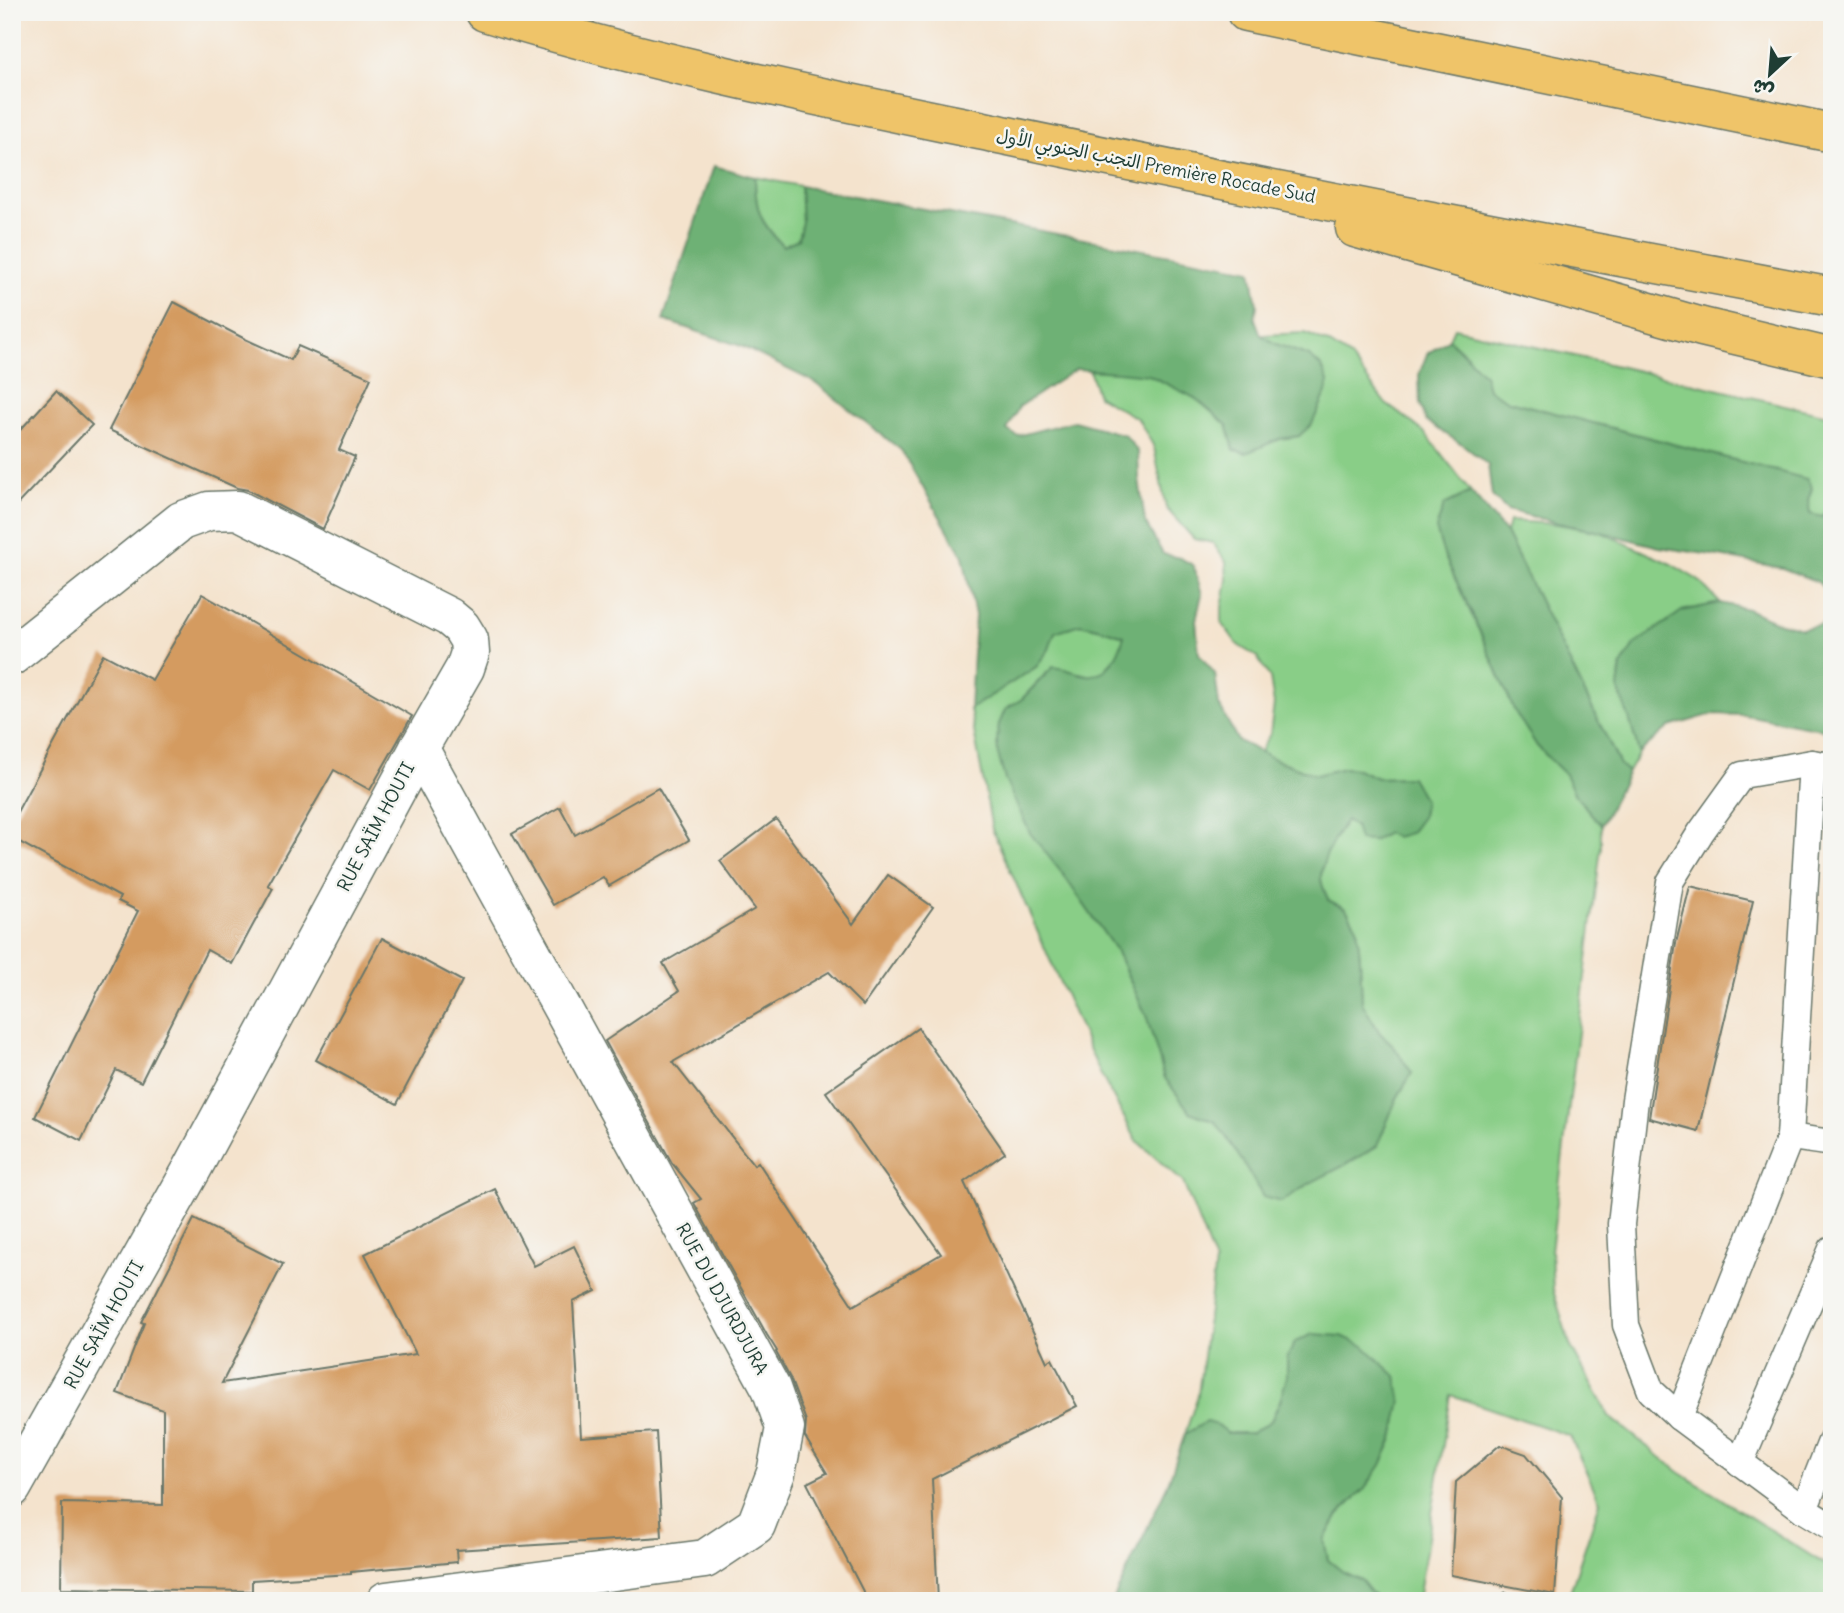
<svg xmlns="http://www.w3.org/2000/svg" width="1844" height="1613" viewBox="0 0 1844 1613" font-family="Delius,'Playpen Sans Arabic',sans-serif">
	<style>
		.green { fill: #89ce87; stroke: #54865e; stroke-width: 2 }
		.forest { fill: #6eb174; stroke: #467754; stroke-width: 2 }
		.building { fill: #d49b60 }
		.lines { fill: none; stroke-linecap: round; stroke-linejoin: round }
		.service-casing { stroke: #6a776a; stroke-width: 29 }
		.minor-casing { stroke: #6a776a; stroke-width: 41 }
		.motorway-casing { stroke: #6a776a; stroke-width: 41 }
		.path { stroke: #6a776a; stroke-width: 4.5; stroke-dasharray: 2 5; stroke-linecap: butt }
		.service { stroke: #fff; stroke-width: 26 }
		.minor { stroke: #fff; stroke-width: 38 }
		.motorway { stroke: #efc469; stroke-width: 38 }
		.labels { text-anchor: middle; stroke-width: 5; stroke-linejoin: round; paint-order: stroke }
		.street-label { font-size: 18px; fill: #1f3d34; stroke: #f6f6f2 }
	</style>
	<rect width="100%" height="100%" fill="#f6f6f2"/>
	<filter id="ink" filterUnits="userSpaceOnUse"><feTurbulence type="fractalNoise" baseFrequency=".0143" numOctaves="2"/><feDisplacementMap in="SourceGraphic" scale="14" xChannelSelector="R" yChannelSelector="G"/><feConvolveMatrix kernelMatrix="1 2 1 2 8 2 1 2 1" color-interpolation-filters="sRGB"/></filter>
	<filter id="wash" filterUnits="userSpaceOnUse"><feTurbulence type="fractalNoise" baseFrequency=".00686" numOctaves="4" result="noise"/><feDisplacementMap in="SourceGraphic" scale="28" xChannelSelector="R" yChannelSelector="G"/><feGaussianBlur stdDeviation="1.57" result="paint"/><feColorMatrix in="noise" values="0 0 0 0 0 0 0 0 0 0 0 0 0 0 0 0 0 1.4 0 .05"/><feComposite in="paint" operator="in"/></filter>
	<g filter="url(#wash)">
		<rect width="100%" height="100%" fill="#f4e3cd"/>
		<g class="green">
			<path d="M755,177L800,186L802,222L798,239L783,246C760,221 755,212 755,177Z"/>
			<path d="M1454,328L1832,416V506L1822,517L1810,515L1808,500L1812,488L1806,479L1509,401L1488,389L1467,355L1449,339Z"/>
			<path d="M1305,333L1328,343L1350,357L1386,404L1406,418L1425,433L1471,492L1444,505V555L1494,663L1537,746L1565,774L1575,795L1601,825V847L1551,1251L1553,1290L1570,1345L1609,1416L1679,1472L1832,1569V1601H1567L1600,1502L1570,1436L1451,1395L1418,1601H1378L1361,1580L1343,1572L1328,1560L1324,1540L1338,1515L1364,1490L1287,1358V1377L1280,1401L1271,1421L1251,1433H1227L1217,1425L1206,1422L1185,1434L1198,1395L1215,1263L1183,1182L1137,1141L1100,1073L992,829L970,709L1036,667L1049,649L1054,632L1080,624L1102,629L1124,636L1119,652L1104,671L1090,676L1080,673H1046L1022,699L1005,710L1065,877L1117,952L1146,1015L1165,1078L1190,1112L1216,1122L1243,1162L1263,1197L1281,1202L1310,1183L1397,1098L1412,1073L1392,1044L1380,1034L1362,1003L1360,958L1357,927L1346,909L1328,900C1326,893 1321,885 1321,878C1321,858 1336,836 1346,820L1373,841L1387,833H1410C1430,807 1426,803 1410,777L1377,778L1357,769L1344,768L1316,775L1259,753L1270,734L1274,704L1270,678L1257,657L1238,645L1222,623V607L1227,580L1226,562L1213,543L1194,539L1166,508L1154,447L1138,419L1098,396L1089,370C1106,371 1132,370 1149,375C1167,380 1215,408 1226,424C1231,430 1232,442 1234,449L1246,453L1279,439L1299,436C1314,417 1323,407 1328,382L1309,356L1276,344L1261,335Z"/>
			<path d="M1509,521L1557,524L1601,532L1671,564L1698,580L1720,603L1682,611L1630,721L1639,753L1628,772L1620,765L1506,533Z"/>
		</g>
		<g class="forest">
			<path d="M714,166L755,177C755,211 760,222 783,246L798,239L802,222L800,186L1251,270L1257,305L1255,319L1261,335L1276,344L1309,356L1322,367L1328,381L1326,393L1312,424L1299,436L1279,439L1246,453L1234,450L1227,425L1195,398L1149,375L1117,372L1076,369L1019,407L1007,430L1017,436L1074,421L1125,435L1138,452L1139,479L1145,522L1163,554L1180,558L1193,565L1202,594L1196,620L1199,654L1215,674L1219,705L1238,741L1279,761L1316,775L1344,768L1357,769L1377,778L1411,777L1424,800L1422,817L1410,833L1396,837L1387,833L1373,841L1359,840L1355,826L1346,820C1336,835 1321,859 1321,878C1321,885 1326,893 1328,900L1346,909L1357,927L1360,958L1362,1003L1380,1033L1392,1044L1412,1073L1397,1098L1377,1146L1343,1166L1310,1183L1281,1202L1263,1197L1243,1162L1216,1122L1190,1112L1165,1078L1146,1015L1117,952L1065,877L1030,833L1005,780L998,754L997,740L999,724L1005,710L1022,699L1053,667C1065,668 1075,673 1087,675C1108,678 1119,653 1124,636L1102,629L1080,624L1055,632L1049,649L1036,667L970,709L975,615L963,556L901,450L816,383L741,346L663,320Z"/>
			<path d="M1449,339L1484,374L1488,389L1509,401L1807,479L1812,488L1808,500L1810,514L1822,517L1832,506V597L1818,582L1782,568L1719,556L1659,547L1601,532L1558,523L1507,510L1492,496L1488,465L1466,447L1426,421L1420,403L1419,375L1427,354Z"/>
			<path d="M1471,492L1506,533L1620,765L1628,772L1601,825L1575,795L1565,774L1537,746L1514,710L1474,618L1444,555L1436,529L1444,505Z"/>
			<path d="M1720,603L1747,609L1777,622L1802,629L1832,622V731L1745,715L1713,714L1669,727L1639,753L1630,721L1618,688L1621,666L1634,645L1682,611Z"/>
			<path d="M1313,1334L1342,1336L1364,1346L1396,1376L1401,1401L1393,1439L1381,1465L1364,1490L1338,1515L1324,1540L1328,1560L1343,1572L1361,1580L1378,1601H1113L1167,1486L1185,1434L1206,1422L1217,1425L1227,1433H1251L1271,1421L1280,1401L1287,1377V1358L1295,1342Z"/>
		</g>
		<g id="blocks">
			<g class="building">
				<path d="M174,302L245,339L291,360L298,346L371,378L339,450L355,457L323,529L248,490L237,488L109,430Z"/>
				<path d="M56,391L92,425L12,510V439Z"/>
				<path d="M202,594L412,716L370,790L334,770L268,885L273,888L232,964L207,950L141,1082L116,1070L81,1141L35,1117L138,911L118,901L120,897L12,838V821L103,654L152,680Z"/>
				<path d="M658,788L689,840L609,886L603,877L553,905L512,834L560,807L575,835Z"/>
				<path d="M776,819L853,924L888,875L933,907L863,1006L829,972L673,1062L754,1165L758,1162L853,1306L941,1254L826,1092L918,1028L1005,1153L964,1182L1047,1362L1052,1359L1077,1406L932,1479L938,1601H868L807,1483L827,1473L805,1437L806,1421L790,1378L776,1352L777,1351L767,1335L694,1203L701,1199L672,1163L605,1041L679,991L663,963L755,909L720,861Z"/>
				<path d="M1690,886L1753,901L1698,1131L1649,1118L1676,943Z"/>
				<path d="M382,938L462,981L397,1104L316,1060Z"/>
				<path d="M495,1189L534,1266L574,1246L596,1291L573,1302L581,1437L656,1432L662,1537L456,1550L457,1562L351,1572V1574L252,1580V1591L61,1588L62,1503L163,1505V1410L117,1393L144,1323L141,1322L194,1219L283,1264L222,1383L416,1354L365,1254Z"/>
				<path d="M1500,1445L1526,1454L1562,1497L1555,1595L1451,1575L1456,1482Z"/>
			</g>
		</g>
	</g>
	<g filter="url(#ink)">
		<use href="#blocks" fill-opacity="0" stroke="#6a776a" stroke-width="2"/>
		<g class="lines">
			<defs>
				<g id="service">
					<path d="M1812,763L1790,1137L1832,1143"/>
					<path d="M1832,766L1812,763L1742,775L1701,832L1670,882L1635,1100L1621,1224L1626,1325L1651,1391L1679,1417L1804,1510L1832,1527"/>
					<path d="M1679,1417L1790,1137"/>
					<path d="M1740,1463L1832,1249"/>
					<path d="M1804,1510L1832,1439"/>
				</g>
				<g id="minor">
					<path d="M12,656L181,521L209,511L238,510L449,617L461,627L469,640L470,653L465,668L419,748L192,1169L12,1488"/>
					<path d="M386,1601L705,1559L756,1525L776,1473L785,1428L771,1388L419,748"/>
				</g>
				<g id="motorway">
					<path d="M485,12C655,65 830,99 1003,135C1279,193 1555,245 1832,297"/>
					<path d="M1246,12L1832,133"/>
					<path d="M1355,228L1702,327L1832,358"/>
				</g>
			</defs>
			<use href="#service" class="service-casing"/>
			<use href="#minor" class="minor-casing"/>
			<use href="#motorway" class="motorway-casing"/>
			<path class="path" d="M1503,1585L1508,1601"/>
			<use href="#service" class="service"/>
			<use href="#minor" class="minor"/>
			<use href="#motorway" class="motorway"/>
		</g>
	</g>
	<g class="labels">
		<g class="street-label">
			<text transform="translate(1156 166) rotate(11)" y="6">التجنب الجنوبي الأول Première Rocade Sud</text>
			<text transform="translate(376 827) rotate(-62)" y="6">RUE SAÏM HOUTI</text>
			<text transform="translate(722 1299) rotate(61)" y="6">RUE DU DJURDJURA</text>
			<text transform="translate(104 1325) rotate(-61)" y="6">RUE SAÏM HOUTI</text>
		</g>
	</g>
	<rect width="1844" height="1613" fill="none" stroke="#f6f6f2" stroke-width="42"/>
	<g transform="translate(1770 74) rotate(206)" stroke="#f6f6f2" stroke-width="5" paint-order="stroke">
	<path d="M0-5L12 26L0 18L-12 26Z" fill="#1f3d34"/>
	<text y="-10" font-size="19" font-weight="bold" text-anchor="middle" fill="#1f3d34">ش</text>
	</g>
</svg>
